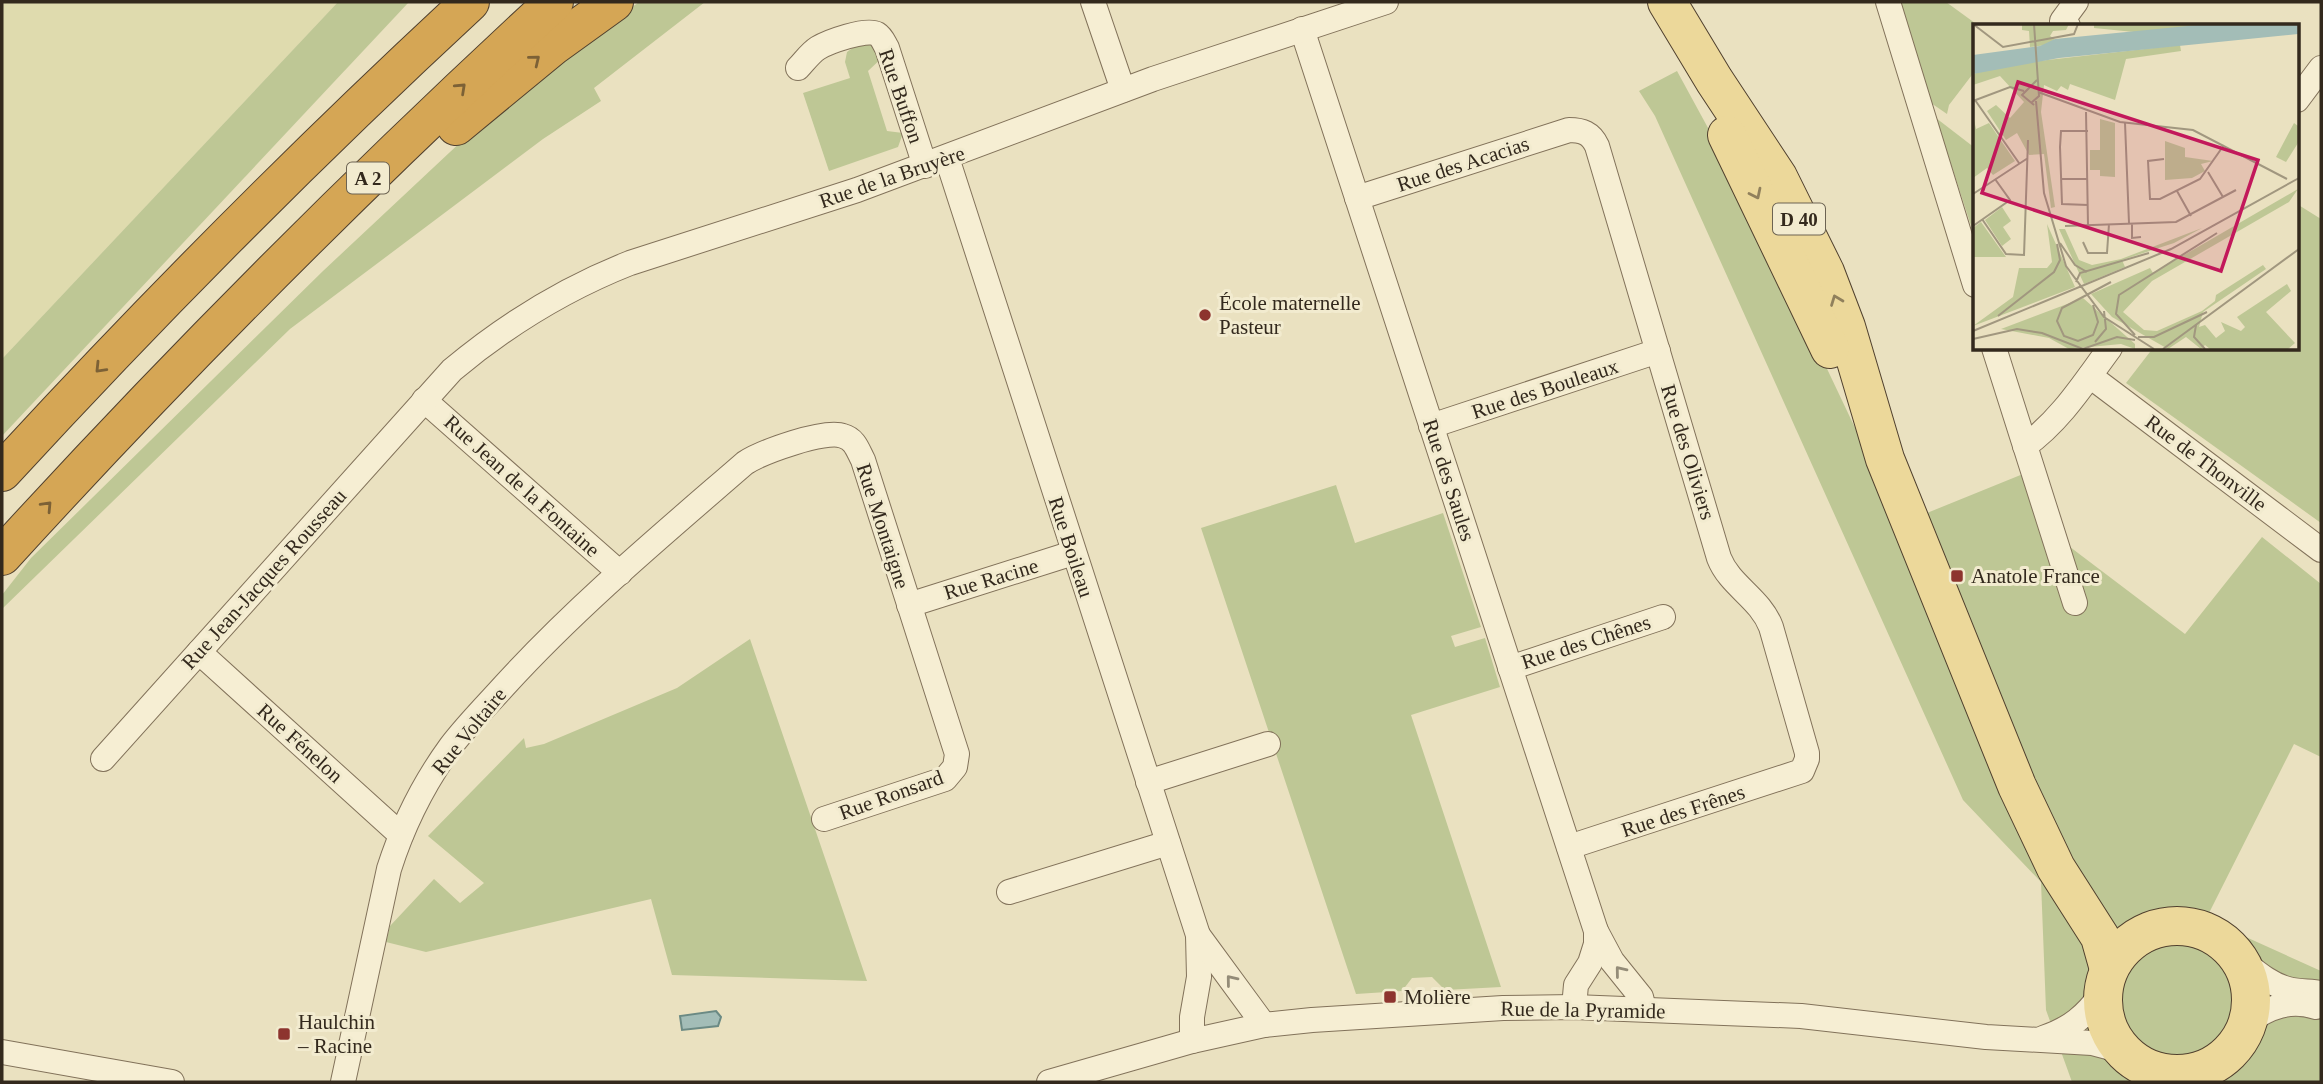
<svg xmlns="http://www.w3.org/2000/svg" width="2323" height="1084" viewBox="0 0 2323 1084" font-family="'Times New Roman',serif">
	<style>
		.farmland { fill: #dfdbae }
		.green { fill: #bec795 }
		.water { fill: #a3bdb7; stroke: #6b8a84; stroke-width: 2 }
		.lines { fill: none; stroke-linecap: round; stroke-linejoin: round }
		.minor-casing { stroke: #82725a; stroke-width: 26 }
		.primary-casing { stroke: #50402e; stroke-width: 40 }
		.motorway-casing { stroke: #50402e; stroke-width: 40 }
		.minor { stroke: #f6eed3; stroke-width: 24 }
		.primary { stroke: #ecd89a; stroke-width: 38 }
		.motorway { stroke: #d5a655; stroke-width: 38 }
		.oneway { stroke: #7c6136 }
		.oneway2 { stroke: #90805c }
		.oneway3 { stroke: #948c78 }
		.poi-dot { fill: #8d342e; stroke: #f2ebcf; stroke-width: 2.5 }
		.labels { text-anchor: middle; stroke-width: 6; stroke-linejoin: round; paint-order: stroke }
		.shield { fill: #f2ebcf; stroke: #6c6352; stroke-width: 2 }
		.shield-label { font-size: 19px; font-weight: bold; fill: #33291d }
		.street-label { font-size: 21px; fill: #33291d; stroke: #f2ebcf }
		.poi-label { font-size: 21px; fill: #33291d; stroke: #f2ebcf; text-anchor: start }
		.inset-road { fill: none; stroke: #a1977f; stroke-width: 2 }
		.view { fill: #c2185b; fill-opacity: 0.15; stroke: #c2185b; stroke-width: 3.5 }
		.inset-edge { fill: none; stroke: #33291d; stroke-width: 3.5 }
	</style>
	<rect width="100%" height="100%" fill="#eae1c0"/>
	<path class="farmland" d="M2,2H338L2,359Z"/>
	<g class="green">
		<path d="M338,2H409L2,436V359Z"/>
		<path d="M639,2H705L594,88L601,101L543,139L290,329L2,609V595L31,558L323,271L497,108Z"/>
		<path d="M1900,2H1946L1979,26H1975V71L1949,105L1947,114L1931,103Z"/>
		<path d="M861,42H871L885,55L868,71L887,131L903,133L898,147L829,171L803,93L850,78L845,62L847,52Z"/>
		<path d="M1677,71L1744,194L1857,432L1922,515L2023,474L2041,525L2185,634L2262,537L2321,584V757L2294,744L2206,919L2321,971V1082H2072L2046,1010L2041,882L1963,800L1655,116L1639,91Z"/>
		<path d="M1936,118L1975,148V238Z"/>
		<path d="M2297,204L2321,219V523L2126,383L2153,348H2297Z"/>
		<path d="M1336,485L1355,543L1443,513L1481,627L1451,636L1455,647L1485,638L1500,687L1411,715L1501,987L1445,990L1432,977L1412,978L1402,991L1356,994L1201,528Z"/>
		<path d="M750,639L867,981L672,975L651,899L426,952L386,942L390,926L434,879L460,903L484,883L428,836L524,738L526,748L544,744L677,688Z"/>
	</g>
	<path class="water" d="M716,1011L721,1017L718,1026L682,1030L680,1016Z"/>
	<g class="lines">
		<defs>
			<g id="minor">
				<path d="M1093,2L1123,90"/>
				<path d="M1888,2L1975,285"/>
				<path d="M2068,26L2062,21L2076,2"/>
				<path d="M1302,29L1596,931L1612,961L1641,997L1644,1009"/>
				<path d="M798,68C804,62 810,53 818,48C828,42 866,28 877,34C882,37 884,43 887,48L925,166"/>
				<path d="M2297,100L2321,68"/>
				<path d="M947,158L1198,935L1199,977L1192,1017V1041"/>
				<path d="M1357,198L1569,130C1582,130 1591,133 1597,146L1719,558C1730,586 1760,598 1771,627L1807,753V759L1802,771L1569,847"/>
				<path d="M1994,348L2075,603"/>
				<path d="M2090,376L2321,550"/>
				<path d="M424,400L620,573"/>
				<path d="M1431,426L1658,351"/>
				<path d="M2025,446C2061,420 2084,383 2110,348"/>
				<path d="M909,605L1073,553"/>
				<path d="M199,652L401,835"/>
				<path d="M1510,668L1663,617"/>
				<path d="M103,759L452,370C507,324 564,289 630,263L857,190L1153,79L1386,2"/>
				<path d="M1148,782L1268,744"/>
				<path d="M1009,892L1168,843"/>
				<path d="M1198,935L1264,1025"/>
				<path d="M2236,956C2252,968 2268,984 2288,989C2299,992 2310,991 2321,993"/>
				<path d="M1574,1007L1576,985L1590,963L1596,944V931"/>
				<path d="M2248,1022C2269,1007 2290,999 2316,1007"/>
				<path d="M2043,1038C2070,1029 2086,1016 2102,993"/>
				<path d="M2,1052L172,1082"/>
				<path d="M343,1082L389,869C403,825 424,783 451,746C467,725 486,706 504,686C578,605 662,535 745,463C762,452 825,429 843,436C855,439 858,451 863,460L957,754L955,767L945,779L824,819"/>
				<path d="M1049,1082L1192,1041L1264,1025L1312,1020L1503,1008L1574,1007L1801,1016L1986,1037L2092,1043L2122,1051"/>
			</g>
			<g id="primary">
				<path d="M1667,2L1714,80L1778,177L1825,272L1846,327L1885,459L2017,786L2056,868L2100,937L2109,969"/>
				<path d="M1727,135L1830,349"/>
				<circle cx="2177" cy="1000" r="74"/>
			</g>
			<g id="motorway">
				<path d="M456,126L553,46L614,2"/>
				<path d="M2,472C152,309 308,152 470,2"/>
				<path d="M2,556C178,363 362,179 554,2"/>
			</g>
		</defs>
		<use href="#minor" class="minor-casing"/>
		<use href="#primary" class="primary-casing"/>
		<use href="#motorway" class="motorway-casing"/>
		<use href="#minor" class="minor"/>
		<use href="#primary" class="primary"/>
		<use href="#motorway" class="motorway"/>
	</g>
	<defs><path id="oneway-chevron" d="M-2-3.5L2.5 0L-2 3.5" fill="none" stroke-width="1.6" stroke-linecap="round" stroke-linejoin="round" transform="scale(1.75)"/></defs>
	<g class="oneway">
		<use href="#oneway-chevron" transform="translate(535 60) rotate(-39)"/>
		<use href="#oneway-chevron" transform="translate(461 88) rotate(-43)"/>
		<use href="#oneway-chevron" transform="translate(100 368) rotate(134)"/>
		<use href="#oneway-chevron" transform="translate(47 506) rotate(-47)"/>
	</g>
	<g class="oneway2">
		<use href="#oneway-chevron" transform="translate(1756 194) rotate(64)"/>
		<use href="#oneway-chevron" transform="translate(1836 300) rotate(-111)"/>
	</g>
	<g class="oneway3">
		<use href="#oneway-chevron" transform="translate(1620 971) rotate(-129)"/>
		<use href="#oneway-chevron" transform="translate(1231 980) rotate(-129)"/>
	</g>
	<g class="poi-dot">
		<circle cx="1205" cy="315" r="7"/>
		<rect x="1950" y="569" width="14" height="14" rx="3.5"/>
		<rect x="1383" y="990" width="14" height="14" rx="3.5"/>
		<rect x="277" y="1027" width="14" height="14" rx="3.5"/>
	</g>
	<g class="labels">
		<g class="shield">
			<rect x="347" y="162.5" width="42" height="31" rx="5"/>
			<rect x="1773" y="203.5" width="52" height="31" rx="5"/>
		</g>
		<g class="shield-label">
			<text x="368" y="185">A 2</text>
			<text x="1799" y="226">D 40</text>
		</g>
		<g class="street-label">
			<text transform="translate(901 96) rotate(71)" y="7">Rue Buffon</text>
			<text transform="translate(1463 164) rotate(-18)" y="7">Rue des Acacias</text>
			<text transform="translate(892 177) rotate(-19)" y="7">Rue de la Bruyère</text>
			<text transform="translate(1545 389) rotate(-18)" y="7">Rue des Bouleaux</text>
			<text transform="translate(1688 452) rotate(73)" y="7">Rue des Oliviers</text>
			<text transform="translate(2206 463) rotate(37)" y="7">Rue de Thonville</text>
			<text transform="translate(1449 480) rotate(72)" y="7">Rue des Saules</text>
			<text transform="translate(522 486) rotate(42)" y="7">Rue Jean de la Fontaine</text>
			<text transform="translate(883 526) rotate(72)" y="7">Rue Montaigne</text>
			<text transform="translate(1071 547) rotate(72)" y="7">Rue Boileau</text>
			<text transform="translate(264 579) rotate(-48)" y="7">Rue Jean-Jacques Rousseau</text>
			<text transform="translate(991 579) rotate(-17)" y="7">Rue Racine</text>
			<text transform="translate(1586 642) rotate(-18)" y="7">Rue des Chênes</text>
			<text transform="translate(469 731) rotate(-51)" y="7">Rue Voltaire</text>
			<text transform="translate(300 743) rotate(42)" y="7">Rue Fénelon</text>
			<text transform="translate(891 795) rotate(-20)" y="7">Rue Ronsard</text>
			<text transform="translate(1683 811) rotate(-18)" y="7">Rue des Frênes</text>
			<text transform="translate(1583 1010) rotate(1)" y="7">Rue de la Pyramide</text>
		</g>
		<g class="poi-label">
			<text x="1219" y="310">École maternelle<tspan x="1219" dy="24">Pasteur</tspan></text>
			<text x="1971" y="583">Anatole France</text>
			<text x="1404" y="1004">Molière</text>
			<text x="298" y="1029">Haulchin<tspan x="298" dy="24">– Racine</tspan></text>
		</g>
	</g>
	<g transform="translate(1973 24)">
		<rect width="326" height="326" fill="#eae1c0"/>
		<path d="M49,0H96L93,6L80,7L77,12L82,15L74,21L57,23L56,7L49,6ZM121,0H247L161,8L121,4ZM207,21L208,27L153,35L142,76L97,60L95,66L88,62L84,67L71,61L68,88L82,183L78,184L71,130L56,131L44,109L33,116L14,87L23,81L37,94L51,78L27,52L0,61V50L30,41ZM127,95L142,99V153L127,152V146H117V126H127ZM1,96L3,105L16,99L42,137L20,151L14,144L0,154ZM321,99L325,102V119L313,138L303,133ZM192,117L212,124V133L240,137L228,140L232,147L219,154L192,156ZM325,165L316,178L179,257L150,288L171,306L184,307L229,287L242,277L243,271L290,241L293,245L230,288L226,303L232,301L243,314L252,307L248,298L268,307L272,303L264,293L314,260L318,267L293,288L322,319L315,325H237L232,321L228,325L213,313L195,325L139,293L118,270L177,244L180,249ZM29,183L38,197L30,203L38,215L29,222L12,196ZM8,198L33,233H0V204ZM74,200L102,263L0,302L40,273L46,244H74L79,238ZM229,204L201,219L149,236L152,243L111,260L86,205H92L106,236L119,241L148,235ZM110,274L162,320V325L148,320L96,325L76,314L28,305Z" fill="#bec795"/>
		<path d="M325,0V10L86,34L0,50V31L67,22L82,15L225,1Z" fill="#a3bdb7"/>
		<path class="inset-road" d="M0,0L30,23L101,10L105,0M65,68L147,98L220,106L314,155M2,76L46,139M0,77L37,63L51,67M63,77L71,169L93,242L131,293L181,325M58,79L66,72L61,0M61,81L49,71L64,56M113,88L115,201M152,99L156,199M115,107H88L87,123L89,180L115,181M191,135L175,137L177,175H187L227,155L251,121M235,148L250,173M89,155H115M204,167L218,192M0,170L55,134M9,195L33,230L51,231L55,116M159,199V214L168,213M0,202L37,176L22,155M92,202L203,198L263,166M110,218L115,229H134L136,200M87,219L102,241L114,248M103,258L107,249L176,229M120,281L125,298L120,311L105,317L91,312L84,297L89,284L138,258M25,292L81,248L87,236L84,220M223,301L221,313L232,325M0,307L198,225L326,154M162,311L143,290L146,271L244,209M165,313H181L234,288M0,315L44,305L69,309L110,325L144,313L162,316M122,318L133,305L131,287M190,325L326,225"/>
		<path class="view" d="M45,58L285,136L248,247L9,169Z"/>
		<rect width="326" height="326" class="inset-edge"/>
	</g>
	<rect width="2323" height="1084" fill="none" stroke="#33291d" stroke-width="7"/>
</svg>
